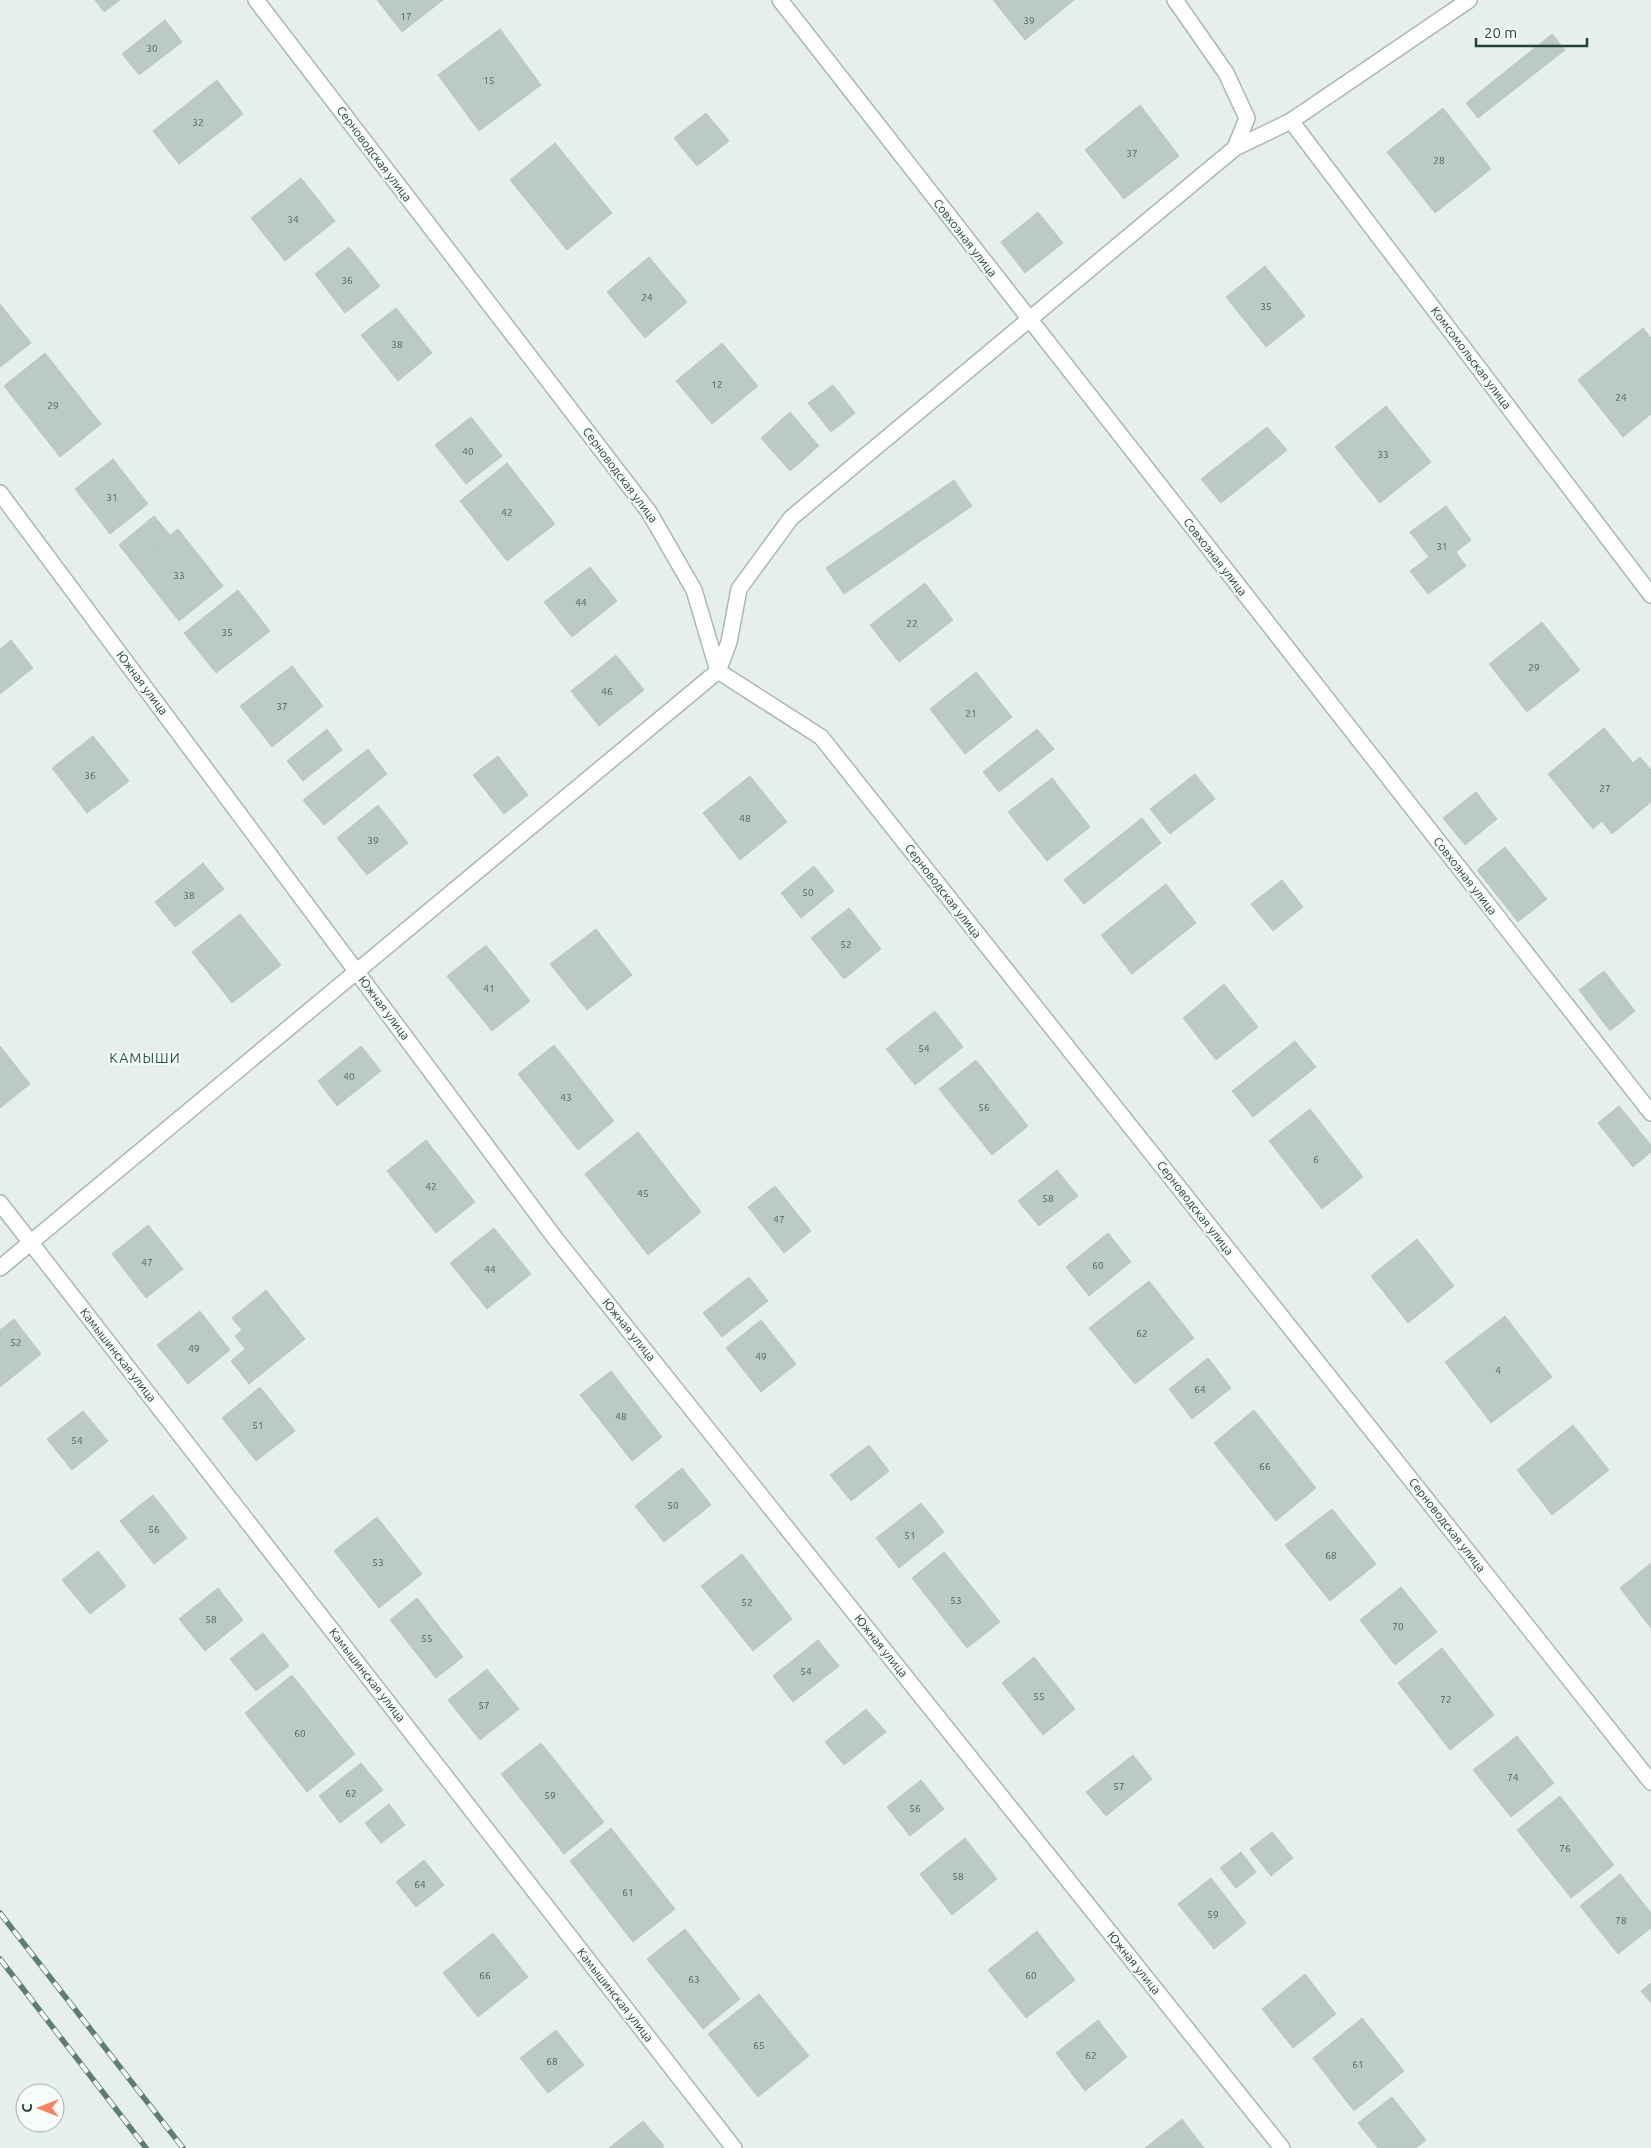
<svg xmlns="http://www.w3.org/2000/svg" width="1651" height="2148" viewBox="0 0 1651 2148" font-family="Ubuntu,sans-serif">
	<style>
		.building { fill: #bbcac4; stroke: #b8c9c2 }
		.lines { fill: none; stroke-linecap: round; stroke-linejoin: round }
		.minor-casing { stroke: #a8b8b2; stroke-width: 18 }
		.minor { stroke: #fff; stroke-width: 15 }
		.rail-casing { stroke: #5f7d75; stroke-width: 5.5 }
		.rail { stroke: #f7fbf9; stroke-width: 4; stroke-dasharray: 11; stroke-linecap: butt }
		.labels { text-anchor: middle; stroke-width: 4; stroke-linejoin: round; paint-order: stroke }
		.number-label { font-size: 10px; fill: #4a645c }
		.street-label { font-size: 12px; fill: #24423a; stroke: #f7fbf9 }
		.neighbourhood-label { font-size: 14px; letter-spacing: 1px; fill: #1f5548; stroke: #f7fbf9 }
	</style>
	<rect width="100%" height="100%" fill="#e6efeb"/>
	<g class="building">
		<path d="M95,0H120L104,12Z"/>
		<path d="M377,0H443L402,32Z"/>
		<path d="M993,0H1074L1025,40Z"/>
		<path d="M165,20L182,42L139,75L122,54Z"/>
		<path d="M500,29L541,85L479,131L438,75Z"/>
		<path d="M1552,34L1565,50L1478,118L1466,103Z"/>
		<path d="M217,80L243,114L179,164L153,131Z"/>
		<path d="M1140,105L1179,156L1124,199L1085,150Z"/>
		<path d="M1443,108L1491,169L1435,213L1387,152Z"/>
		<path d="M706,113L729,141L697,166L674,138Z"/>
		<path d="M555,143L612,213L567,250L510,180Z"/>
		<path d="M301,178L335,221L285,261L251,218Z"/>
		<path d="M1038,212L1063,243L1025,273L1001,242Z"/>
		<path d="M349,247L380,286L345,313L315,274Z"/>
		<path d="M649,257L687,302L645,338L607,292Z"/>
		<path d="M1265,266L1305,316L1266,347L1226,297Z"/>
		<path d="M0,304L31,343L0,367Z"/>
		<path d="M396,308L432,353L398,381L361,335Z"/>
		<path d="M1643,328L1651,338V414L1623,437L1578,380Z"/>
		<path d="M722,343L758,386L712,424L676,381Z"/>
		<path d="M45,353L101,424L60,457L4,386Z"/>
		<path d="M833,385L855,413L831,432L808,403Z"/>
		<path d="M1386,406L1431,462L1380,503L1335,447Z"/>
		<path d="M790,412L819,446L790,471L761,438Z"/>
		<path d="M471,417L502,456L466,484L435,445Z"/>
		<path d="M1267,427L1287,450L1221,503L1201,479Z"/>
		<path d="M113,459L148,504L110,534L75,489Z"/>
		<path d="M507,463L555,524L507,561L460,501Z"/>
		<path d="M954,480L972,506L844,594L826,568Z"/>
		<path d="M1446,506L1471,540L1456,552L1466,566L1428,594L1410,571L1429,557L1410,532Z"/>
		<path d="M154,516L170,535L134,564L119,545Z"/>
		<path d="M178,529L223,586L179,621L134,564Z"/>
		<path d="M590,567L617,601L572,637L544,602Z"/>
		<path d="M925,583L953,620L899,662L870,625Z"/>
		<path d="M238,590L270,631L216,673L184,633Z"/>
		<path d="M1542,622L1580,670L1527,712L1489,664Z"/>
		<path d="M11,640L33,668L0,694V649Z"/>
		<path d="M616,655L644,690L599,726L571,691Z"/>
		<path d="M292,666L323,706L272,747L240,706Z"/>
		<path d="M976,672L1012,717L965,754L930,709Z"/>
		<path d="M1604,728L1633,763L1640,757L1651,770V802L1612,834L1602,821L1593,829L1548,774Z"/>
		<path d="M327,729L342,750L303,781L287,761Z"/>
		<path d="M1037,729L1054,749L999,792L983,772Z"/>
		<path d="M93,736L129,781L87,813L52,768Z"/>
		<path d="M368,749L387,774L324,825L303,800Z"/>
		<path d="M498,756L528,795L504,814L473,775Z"/>
		<path d="M1195,774L1215,799L1170,834L1150,809Z"/>
		<path d="M750,776L787,822L740,860L703,813Z"/>
		<path d="M1052,778L1090,827L1047,861L1008,812Z"/>
		<path d="M1476,792L1497,819L1465,845L1443,818Z"/>
		<path d="M378,805L408,843L367,875L337,838Z"/>
		<path d="M1142,818L1161,843L1084,904L1064,880Z"/>
		<path d="M1505,847L1547,899L1518,922L1477,870Z"/>
		<path d="M203,863L224,889L175,927L155,902Z"/>
		<path d="M814,866L834,891L801,918L781,893Z"/>
		<path d="M1282,880L1303,907L1273,931L1251,904Z"/>
		<path d="M1166,884L1196,923L1132,974L1101,935Z"/>
		<path d="M849,908L881,949L844,979L811,938Z"/>
		<path d="M240,914L281,965L232,1003L192,952Z"/>
		<path d="M596,929L632,975L587,1010L550,964Z"/>
		<path d="M486,945L530,1001L492,1031L447,976Z"/>
		<path d="M1604,971L1635,1011L1610,1031L1579,990Z"/>
		<path d="M1224,984L1258,1027L1216,1060L1183,1018Z"/>
		<path d="M935,1011L963,1047L915,1085L886,1049Z"/>
		<path d="M1295,1041L1316,1067L1253,1117L1232,1091Z"/>
		<path d="M554,1045L614,1121L578,1150L518,1074Z"/>
		<path d="M0,1046L30,1084L0,1108Z"/>
		<path d="M361,1046L381,1071L337,1106L318,1081Z"/>
		<path d="M976,1060L1028,1126L992,1155L939,1089Z"/>
		<path d="M1619,1106L1651,1145V1152L1633,1167L1598,1123Z"/>
		<path d="M1310,1109L1363,1177L1322,1209L1269,1141Z"/>
		<path d="M638,1132L701,1212L648,1255L585,1174Z"/>
		<path d="M426,1140L475,1202L436,1233L387,1171Z"/>
		<path d="M1057,1170L1078,1196L1039,1226L1018,1201Z"/>
		<path d="M775,1186L811,1231L784,1253L748,1207Z"/>
		<path d="M148,1225L183,1269L146,1298L112,1254Z"/>
		<path d="M494,1228L531,1274L487,1309L450,1263Z"/>
		<path d="M1108,1233L1131,1262L1089,1296L1066,1267Z"/>
		<path d="M1417,1239L1454,1286L1408,1323L1371,1276Z"/>
		<path d="M749,1277L768,1301L722,1337L703,1313Z"/>
		<path d="M1149,1281L1194,1338L1135,1384L1089,1328Z"/>
		<path d="M266,1290L305,1339L249,1384L231,1361L245,1349L235,1336L242,1330L232,1318Z"/>
		<path d="M200,1311L230,1350L188,1384L157,1345Z"/>
		<path d="M1505,1316L1552,1377L1491,1423L1445,1362Z"/>
		<path d="M14,1319L41,1354L0,1387V1330Z"/>
		<path d="M761,1320L796,1364L761,1392L726,1348Z"/>
		<path d="M1208,1358L1231,1388L1192,1419L1169,1389Z"/>
		<path d="M611,1371L662,1437L632,1461L580,1395Z"/>
		<path d="M260,1387L295,1431L256,1461L222,1418Z"/>
		<path d="M1254,1410L1316,1488L1276,1521L1214,1443Z"/>
		<path d="M83,1411L108,1441L72,1470L47,1439Z"/>
		<path d="M1573,1425L1609,1470L1552,1515L1517,1470Z"/>
		<path d="M869,1445L889,1471L851,1501L830,1475Z"/>
		<path d="M682,1468L711,1505L664,1542L635,1506Z"/>
		<path d="M153,1495L187,1538L154,1564L120,1521Z"/>
		<path d="M921,1503L944,1532L899,1568L876,1538Z"/>
		<path d="M1332,1509L1376,1564L1330,1601L1285,1545Z"/>
		<path d="M377,1517L422,1574L379,1608L334,1551Z"/>
		<path d="M98,1551L126,1586L90,1614L62,1580Z"/>
		<path d="M944,1552L1000,1622L967,1648L912,1578Z"/>
		<path d="M742,1554L792,1619L753,1651L701,1586Z"/>
		<path d="M1651,1563V1628L1620,1588Z"/>
		<path d="M1401,1587L1437,1632L1395,1665L1360,1620Z"/>
		<path d="M218,1588L243,1620L205,1651L179,1619Z"/>
		<path d="M417,1598L463,1657L436,1678L390,1620Z"/>
		<path d="M263,1633L289,1666L256,1691L230,1659Z"/>
		<path d="M818,1640L839,1666L793,1702L773,1676Z"/>
		<path d="M1442,1648L1494,1715L1450,1750L1398,1683Z"/>
		<path d="M1034,1657L1075,1709L1043,1735L1002,1683Z"/>
		<path d="M487,1669L519,1709L480,1740L448,1700Z"/>
		<path d="M292,1675L355,1754L307,1792L245,1713Z"/>
		<path d="M866,1709L886,1732L844,1765L825,1742Z"/>
		<path d="M1517,1736L1554,1783L1511,1817L1473,1770Z"/>
		<path d="M541,1743L604,1822L564,1854L501,1774Z"/>
		<path d="M1133,1755L1152,1779L1106,1816L1086,1792Z"/>
		<path d="M361,1763L383,1790L340,1823L319,1796Z"/>
		<path d="M921,1780L944,1809L910,1836L887,1807Z"/>
		<path d="M1560,1796L1614,1865L1571,1898L1517,1830Z"/>
		<path d="M389,1804L405,1825L381,1843L365,1823Z"/>
		<path d="M611,1828L675,1909L633,1942L570,1861Z"/>
		<path d="M1272,1832L1293,1858L1271,1876L1250,1849Z"/>
		<path d="M965,1838L997,1879L952,1915L920,1874Z"/>
		<path d="M1241,1852L1256,1872L1236,1888L1220,1868Z"/>
		<path d="M424,1860L444,1885L416,1907L396,1882Z"/>
		<path d="M1620,1874L1651,1913V1928L1618,1954L1580,1906Z"/>
		<path d="M1211,1878L1246,1923L1214,1949L1178,1904Z"/>
		<path d="M685,1929L740,1999L703,2029L647,1959Z"/>
		<path d="M1037,1931L1075,1980L1026,2018L988,1970Z"/>
		<path d="M493,1933L528,1977L478,2017L443,1973Z"/>
		<path d="M1305,1974L1336,2014L1293,2048L1262,2009Z"/>
		<path d="M1651,1983V2003L1641,1991Z"/>
		<path d="M759,1994L809,2056L758,2097L708,2034Z"/>
		<path d="M1362,2018L1404,2071L1354,2111L1313,2058Z"/>
		<path d="M1098,2020L1127,2057L1085,2091L1056,2053Z"/>
		<path d="M556,2030L584,2065L548,2093L520,2058Z"/>
		<path d="M1392,2097L1426,2140L1416,2148H1378L1358,2123Z"/>
		<path d="M1182,2119L1204,2148H1145Z"/>
		<path d="M643,2121L664,2146L662,2148H609Z"/>
	</g>
	<g class="lines">
		<defs>
			<g id="minor">
				<path d="M256,0L649,512L694,590L718,671L821,737L1651,1782"/>
				<path d="M780,0L1651,1113"/>
				<path d="M1175,0L1226,73L1247,118L1235,148"/>
				<path d="M1291,121L1651,595"/>
				<path d="M0,493L555,1238L1282,2148"/>
				<path d="M0,1203L734,2148"/>
				<path d="M0,1268L718,671L729,642L739,589L791,518L1235,148L1291,121L1469,0"/>
			</g>
		</defs>
		<use href="#minor" class="minor-casing"/>
		<use href="#minor" class="minor"/>
		<defs>
			<g id="rail">
				<path d="M0,1913L183,2148"/>
				<path d="M0,1959L146,2148"/>
			</g>
		</defs>
		<use href="#rail" class="rail-casing"/>
		<use href="#rail" class="rail"/>
	</g>
	<g class="labels">
		<g class="number-label">
			<text x="406" y="20">17</text>
			<text x="1029" y="24">39</text>
			<text x="152" y="52">30</text>
			<text x="489" y="84">15</text>
			<text x="198" y="126">32</text>
			<text x="1132" y="157">37</text>
			<text x="1439" y="164">28</text>
			<text x="293" y="223">34</text>
			<text x="347" y="284">36</text>
			<text x="647" y="301">24</text>
			<text x="1266" y="310">35</text>
			<text x="397" y="348">38</text>
			<text x="717" y="388">12</text>
			<text x="1621" y="401">24</text>
			<text x="53" y="409">29</text>
			<text x="468" y="455">40</text>
			<text x="1383" y="458">33</text>
			<text x="112" y="501">31</text>
			<text x="507" y="516">42</text>
			<text x="1442" y="550">31</text>
			<text x="179" y="579">33</text>
			<text x="581" y="606">44</text>
			<text x="912" y="627">22</text>
			<text x="227" y="636">35</text>
			<text x="1534" y="671">29</text>
			<text x="607" y="695">46</text>
			<text x="282" y="710">37</text>
			<text x="971" y="717">21</text>
			<text x="90" y="779">36</text>
			<text x="1605" y="792">27</text>
			<text x="745" y="822">48</text>
			<text x="373" y="844">39</text>
			<text x="808" y="896">50</text>
			<text x="189" y="899">38</text>
			<text x="846" y="948">52</text>
			<text x="489" y="992">41</text>
			<text x="924" y="1052">54</text>
			<text x="349" y="1080">40</text>
			<text x="566" y="1101">43</text>
			<text x="984" y="1111">56</text>
			<text x="1316" y="1163">6</text>
			<text x="431" y="1190">42</text>
			<text x="643" y="1197">45</text>
			<text x="1048" y="1202">58</text>
			<text x="779" y="1223">47</text>
			<text x="147" y="1266">47</text>
			<text x="1098" y="1269">60</text>
			<text x="490" y="1273">44</text>
			<text x="1142" y="1337">62</text>
			<text x="16" y="1346">52</text>
			<text x="194" y="1352">49</text>
			<text x="761" y="1360">49</text>
			<text x="1498" y="1374">4</text>
			<text x="1200" y="1393">64</text>
			<text x="621" y="1420">48</text>
			<text x="258" y="1429">51</text>
			<text x="77" y="1444">54</text>
			<text x="1265" y="1470">66</text>
			<text x="673" y="1509">50</text>
			<text x="154" y="1533">56</text>
			<text x="910" y="1539">51</text>
			<text x="1331" y="1559">68</text>
			<text x="378" y="1566">53</text>
			<text x="956" y="1604">53</text>
			<text x="747" y="1606">52</text>
			<text x="211" y="1623">58</text>
			<text x="1398" y="1630">70</text>
			<text x="427" y="1642">55</text>
			<text x="806" y="1675">54</text>
			<text x="1039" y="1700">55</text>
			<text x="1446" y="1703">72</text>
			<text x="484" y="1709">57</text>
			<text x="300" y="1737">60</text>
			<text x="1513" y="1781">74</text>
			<text x="1119" y="1790">57</text>
			<text x="351" y="1797">62</text>
			<text x="550" y="1799">59</text>
			<text x="915" y="1812">56</text>
			<text x="1565" y="1852">76</text>
			<text x="958" y="1880">58</text>
			<text x="420" y="1888">64</text>
			<text x="628" y="1896">61</text>
			<text x="1213" y="1918">59</text>
			<text x="1621" y="1924">78</text>
			<text x="485" y="1979">66</text>
			<text x="1031" y="1979">60</text>
			<text x="694" y="1983">63</text>
			<text x="759" y="2049">65</text>
			<text x="1091" y="2059">62</text>
			<text x="552" y="2065">68</text>
			<text x="1358" y="2068">61</text>
		</g>
		<g class="street-label">
			<text transform="translate(374 154) rotate(53)" y="4">Серноводская улица</text>
			<text transform="translate(965 238) rotate(52)" y="4">Совхозная улица</text>
			<text transform="translate(1471 358) rotate(53)" y="4">Комсомольская улица</text>
			<text transform="translate(620 475) rotate(53)" y="4">Серноводская улица</text>
			<text transform="translate(1215 557) rotate(52)" y="4">Совхозная улица</text>
			<text transform="translate(142 683) rotate(53)" y="4">Южная улица</text>
			<text transform="translate(1465 876) rotate(52)" y="4">Совхозная улица</text>
			<text transform="translate(943 891) rotate(52)" y="4">Серноводская улица</text>
			<text transform="translate(384 1008) rotate(53)" y="4">Южная улица</text>
			<text transform="translate(1195 1208) rotate(52)" y="4">Серноводская улица</text>
			<text transform="translate(629 1330) rotate(51)" y="4">Южная улица</text>
			<text transform="translate(118 1355) rotate(52)" y="4">Камышинская улица</text>
			<text transform="translate(1447 1525) rotate(52)" y="4">Серноводская улица</text>
			<text transform="translate(881 1646) rotate(51)" y="4">Южная улица</text>
			<text transform="translate(367 1675) rotate(52)" y="4">Камышинская улица</text>
			<text transform="translate(1134 1963) rotate(51)" y="4">Южная улица</text>
			<text transform="translate(615 1995) rotate(52)" y="4">Камышинская улица</text>
		</g>
		<g class="neighbourhood-label">
			<text x="145" y="1063">КАМЫШИ</text>
		</g>
	</g>
	<g transform="translate(40 2108) rotate(270)"><circle r="24" fill="#f7fbf9" stroke="#a3b1ad"/>
	<path d="M0-4L9 19L0 12L-9 19Z" fill="#f4845f"/>
	<text y="-8" font-size="14" font-weight="bold" text-anchor="middle" fill="#24423a">С</text>
	</g>
	<path d="M1476 38v8h111v-8" fill="none" stroke="#24423a" stroke-width="2.5"/>
	<text x="1484" y="38" font-size="15" fill="#24423a" stroke="#f7fbf9" stroke-width="4" paint-order="stroke">20 m</text>
</svg>
